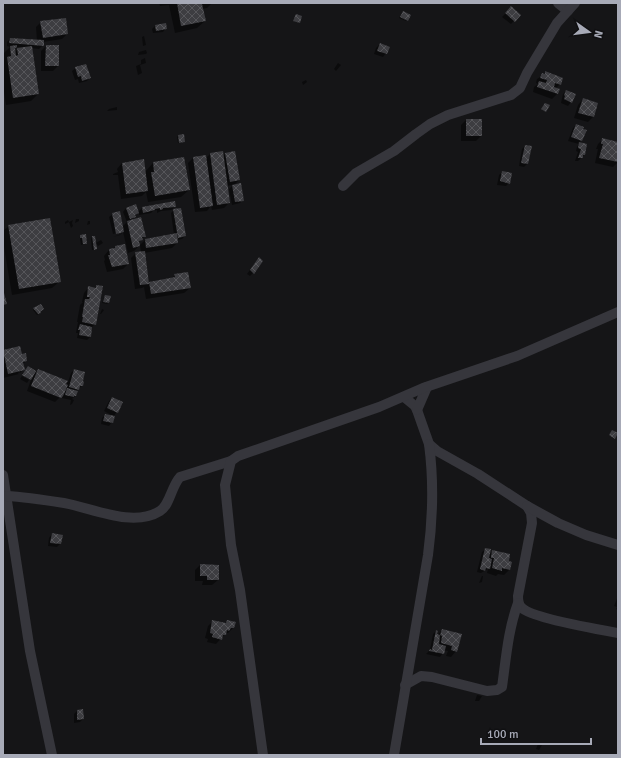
<svg xmlns="http://www.w3.org/2000/svg" width="621" height="758" viewBox="0 0 621 758" font-family="Signika,sans-serif">
	<style>
		.shadow { fill: #0007; fill-rule: evenodd }
		.building { fill: url(#building-cross-hatch) }
		.lines { fill: none; stroke-linecap: round; stroke-linejoin: round }
		.minor { stroke: #36363c; stroke-width: 10 }
	</style>
	<defs>
		<pattern id="building-cross-hatch" width="8" height="8" patternUnits="userSpaceOnUse"><rect width="8" height="8" fill="#3d3d41"/><path d="M0 0l8 8M0 8l8-8" fill="none" stroke="#56565a"/></pattern>
	</defs>
	<rect width="100%" height="100%" fill="#151517"/>
	<g class="shadow">
		<path d="M159,3H212L207,8L202,9L205,21L197,28L175,33L169,5L160,6Z"/>
		<path d="M508,11L519,15L511,24L502,17Z"/>
		<path d="M403,12L408,20L406,21L399,18Z"/>
		<path d="M41,22L67,34L62,39L43,42V45L39,49L31,48L38,94L31,101L6,105L3,85V62L4,61L3,54L10,47L7,46V42L10,39L37,41L36,27ZM16,47L24,48L18,49L14,53V49Z"/>
		<path d="M155,26L166,28L163,32L153,33L152,29Z"/>
		<path d="M144,36L146,45L143,46L142,37Z"/>
		<path d="M380,44L386,53L383,57L374,54L376,48Z"/>
		<path d="M46,46H58V66L53,71H41V51Z"/>
		<path d="M146,50L147,53L146,54L138,55L139,52Z"/>
		<path d="M145,58L146,63L140,65L142,73L138,75L136,66L141,64V60Z"/>
		<path d="M338,63L341,65L336,71L334,69Z"/>
		<path d="M76,68L90,77L87,81L79,83L78,79L75,80L72,71Z"/>
		<path d="M546,73L560,84L556,88L559,89L557,94L552,99L533,92L534,87L538,84L536,83L537,79Z"/>
		<path d="M306,80L307,82L303,85L302,82Z"/>
		<path d="M566,91L571,102L568,106L561,103L563,94Z"/>
		<path d="M583,99L597,104L593,117L588,122L574,118L578,105Z"/>
		<path d="M117,107V110L107,111L109,109Z"/>
		<path d="M466,120L481,136L476,141H461V125Z"/>
		<path d="M576,125L581,141L578,143L586,144L584,155L578,161H575L578,152L576,151L577,147L579,144L568,141L573,128Z"/>
		<path d="M178,136L184,142L182,143H178L177,137Z"/>
		<path d="M603,139L618,143V162L613,167L595,163L598,149H596L598,144Z"/>
		<path d="M525,146L527,164L524,167L519,166L522,149Z"/>
		<path d="M222,152V157L225,154L239,180L233,186L243,200L240,203L232,205L229,189L233,185L226,186L229,203L224,208L212,210L211,206L207,211L195,212L188,163L193,158H206L210,154Z"/>
		<path d="M122,163L145,172L153,163L189,190L181,197L148,202L146,192L142,196L121,199L118,175H113V174L118,172L117,169Z"/>
		<path d="M502,172L509,183L506,186L497,185L499,175Z"/>
		<path d="M174,202L175,207L171,210L161,211L157,213V210L153,211L151,213L139,215V212L130,221L145,236L138,243L139,246L145,240L174,235L171,213L174,210L185,236L182,239L177,240V243L172,248L144,253L148,284L149,283L171,279L175,275L190,288L184,293L146,299L144,287L142,288L135,289L131,258L136,253L141,252L140,245L134,251L128,253L123,232L120,235L113,237L121,234V232L113,234L109,217L113,214L122,227L127,222L123,212L126,208L138,212L142,208Z"/>
		<path d="M76,219H79V221L75,223Z"/>
		<path d="M68,220L69,222L65,224V222Z"/>
		<path d="M73,220L72,223L73,226L71,228L69,222Z"/>
		<path d="M88,221H90V224L87,225Z"/>
		<path d="M9,226L60,281L52,288L12,295L3,241V231Z"/>
		<path d="M85,235L86,243L81,245L80,238H79Z"/>
		<path d="M92,237H94L96,249L92,250L91,239Z"/>
		<path d="M101,240L103,243L98,246L96,243Z"/>
		<path d="M115,247L128,264L123,269L107,272L104,261L105,260L104,256L109,250H113Z"/>
		<path d="M256,262L253,273L250,276L247,274Z"/>
		<path d="M97,286L95,324L91,328L90,337L87,340L77,338L78,333H76L78,322H77L80,305L83,302H82L84,293L89,287L95,288Z"/>
		<path d="M105,296L108,303L107,304L102,303Z"/>
		<path d="M34,309L39,311L40,313L37,315L33,310Z"/>
		<path d="M102,309L104,310L101,314H100Z"/>
		<path d="M20,348L21,355L26,361L23,364L24,369L20,373L19,372L18,374H19L3,378V352Z"/>
		<path d="M28,367L33,376L38,370L68,382L71,373L74,370L82,386L78,389L75,396L72,399L74,400L72,404L70,405L71,400L62,398L64,393L55,402L27,391L32,377L22,374Z"/>
		<path d="M22,376L29,380L27,383L20,379Z"/>
		<path d="M112,398L122,403L114,416L112,422L109,426L101,424L102,418L105,415L113,416L104,411L109,401Z"/>
		<path d="M52,534L60,544L57,547L48,546L49,538Z"/>
		<path d="M486,549L489,555L493,551L508,562L510,563L509,570L504,575L498,574L496,576L487,573L488,569L481,573L477,572L482,552Z"/>
		<path d="M200,565L218,580L212,585H202L203,581H195V570Z"/>
		<path d="M482,576H483L482,582L479,583Z"/>
		<path d="M618,596V610L616,609L617,607L614,606Z"/>
		<path d="M213,621L224,624L227,621L233,628L228,633H226L216,644L207,642L208,639L205,638L208,626Z"/>
		<path d="M442,630L456,651L451,657L446,656L448,651L444,650L443,653L440,657L426,654L430,650L433,634L436,631V637Z"/>
		<path d="M477,695L482,696L479,701H475Z"/>
		<path d="M77,711L83,719L80,722L74,723V714Z"/>
		<path d="M538,744L542,745L539,750L536,749Z"/>
	</g>
	<g class="building">
		<path d="M177,3H206L202,4L206,21L181,26Z"/>
		<path d="M511,6L521,15L515,22L505,13Z"/>
		<path d="M403,11L411,15L408,21L400,17Z"/>
		<path d="M296,14L302,16L300,23L293,21Z"/>
		<path d="M66,18L68,34L43,38L40,21Z"/>
		<path d="M166,23L167,29L156,31L155,25Z"/>
		<path d="M10,38L44,40V46L9,43Z"/>
		<path d="M380,43L390,47L387,54L377,51Z"/>
		<path d="M17,45V47L15,48L16,56L18,55L17,48L32,46L39,94L13,98L7,57L11,56L10,46Z"/>
		<path d="M46,45H59V66H45Z"/>
		<path d="M86,64L91,78L82,81L81,76L78,77L75,67Z"/>
		<path d="M545,71L563,78L561,85L555,83L554,87L560,89L558,94L537,87L539,81L546,83L547,80L540,78L542,73L545,74Z"/>
		<path d="M566,90L576,94L572,103L564,99L565,96L564,95Z"/>
		<path d="M583,98L598,103L594,117L578,113Z"/>
		<path d="M545,103L550,105L546,112L541,109Z"/>
		<rect x="466" y="119" width="16" height="17"/>
		<path d="M576,124L584,127L583,129L587,130L582,141L571,137Z"/>
		<path d="M184,134L185,142L179,143L178,135Z"/>
		<path d="M602,138L618,142V162L599,158L603,144H601Z"/>
		<path d="M579,142L587,144L585,155H583V158H578L581,149L578,148Z"/>
		<path d="M525,145L532,146L528,164L521,163Z"/>
		<path d="M223,151L230,203L217,205L210,153Z"/>
		<path d="M235,151L240,180L230,182L225,153Z"/>
		<path d="M206,155L213,206L200,208L193,157Z"/>
		<path d="M184,157L190,190L155,196L151,172H154L153,162Z"/>
		<path d="M144,159L148,191L126,194L122,163Z"/>
		<path d="M502,171L512,173L510,184L500,181Z"/>
		<path d="M241,183L244,201L235,202L232,185Z"/>
		<path d="M175,201L176,207L163,208V209L160,210V208L155,209V210L143,213L142,207Z"/>
		<path d="M136,204L139,213L135,215L136,217L130,219L126,208Z"/>
		<path d="M181,208L186,236L178,238L173,209Z"/>
		<path d="M120,211L124,232L116,234L112,213Z"/>
		<path d="M141,217L146,237H142L143,240L139,241L140,246L133,248L127,221Z"/>
		<path d="M50,218L61,282L19,289L8,225Z"/>
		<path d="M177,233L178,243L146,248L145,239Z"/>
		<path d="M86,234L87,244H83L82,238H80V235Z"/>
		<path d="M92,236H95L97,249L94,250Z"/>
		<path d="M125,244L129,264L112,267L108,255H110L109,249L115,248V246Z"/>
		<path d="M145,251L149,284L140,285L135,252Z"/>
		<path d="M259,257L263,261L254,274L250,270Z"/>
		<path d="M188,272L191,288L151,294L149,282L175,277L174,274Z"/>
		<path d="M96,285L103,286L96,325L82,322L83,317H82L85,299H89L90,297H87L88,286L96,288Z"/>
		<path d="M3,289L7,304L3,305Z"/>
		<path d="M105,295L111,296L109,303L103,302Z"/>
		<path d="M41,304L44,309L40,312L41,313L38,314L33,308Z"/>
		<path d="M80,324L92,327L91,337L79,335L80,330H78Z"/>
		<path d="M20,346L22,354L26,353L27,361L23,362L25,370L8,374L3,350Z"/>
		<path d="M28,366L36,371L31,380L22,375Z"/>
		<path d="M38,369L68,381L66,384L68,385L63,396L61,398L31,386Z"/>
		<path d="M74,369L85,372L83,381L84,382L83,386H80L79,390L69,387Z"/>
		<path d="M67,388L78,391L76,396H74V397L65,395Z"/>
		<path d="M112,397L123,402L118,413L107,408Z"/>
		<path d="M105,414L115,416L113,423L103,421Z"/>
		<path d="M612,430L618,433L615,439L609,435Z"/>
		<path d="M52,533L63,535L61,544L50,543Z"/>
		<path d="M485,548L491,549L489,558L492,559L490,569L486,568L485,571L480,569Z"/>
		<path d="M492,550L510,554L509,561L512,562L510,570L502,568V571L492,568L494,558H491Z"/>
		<path d="M200,564L219,565V580H207V576H200Z"/>
		<path d="M212,620L226,623L227,620L236,622L234,628H231L229,631L227,630L226,635H223L222,640L212,637L213,634L210,633Z"/>
		<path d="M442,629L462,634L457,652L451,650L452,646L441,643L442,636L440,635Z"/>
		<path d="M436,630L438,631L437,634L440,635L439,644L446,646L444,654L429,651L430,649L432,650Z"/>
		<path d="M83,709L84,719L77,720V710Z"/>
	</g>
	<g class="lines">
		<g class="minor">
			<path d="M558,3L568,11"/>
			<path d="M343,186L356,173L394,151L416,134L430,124L448,115L511,95L520,88L527,73L557,23L575,3"/>
			<path d="M404,397L415,406L417,410L429,444L437,451L478,474L527,506L531,513L532,523L518,596C518,601 518,605 522,608C532,618 601,630 618,633"/>
			<path d="M417,410L427,387"/>
			<path d="M3,475L30,651L52,755"/>
			<path d="M6,496C25,497 45,500 64,503C92,508 133,528 160,511C170,505 171,487 180,477L231,461"/>
			<path d="M527,506L558,523L586,535L618,545"/>
			<path d="M405,685L421,676L432,677L487,691L497,690L502,687C506,659 508,630 518,603"/>
			<path d="M263,755L240,590L231,545L225,485L231,461L238,456L379,407L423,388L517,356L618,312"/>
			<path d="M394,755L428,555C433,517 434,482 429,444"/>
		</g>
	</g>
	<rect width="621" height="758" fill="none" stroke="#a7aab7" stroke-width="8"/>
	<g transform="translate(589 32) rotate(104)" stroke="#101012" stroke-width="3" paint-order="stroke">
	<path d="M0-3L7 15L0 10L-7 15Z" fill="#a7aab7"/>
	<text y="-6" font-size="11" font-weight="bold" text-anchor="middle" fill="#a7aab7">N</text>
	</g>
	<path d="M481 738v6h110v-6" fill="none" stroke="#a7aab7" stroke-width="2"/>
	<text x="487" y="738" font-size="12" fill="#a7aab7" stroke="#101012" stroke-width="3" paint-order="stroke">100 m</text>
</svg>
